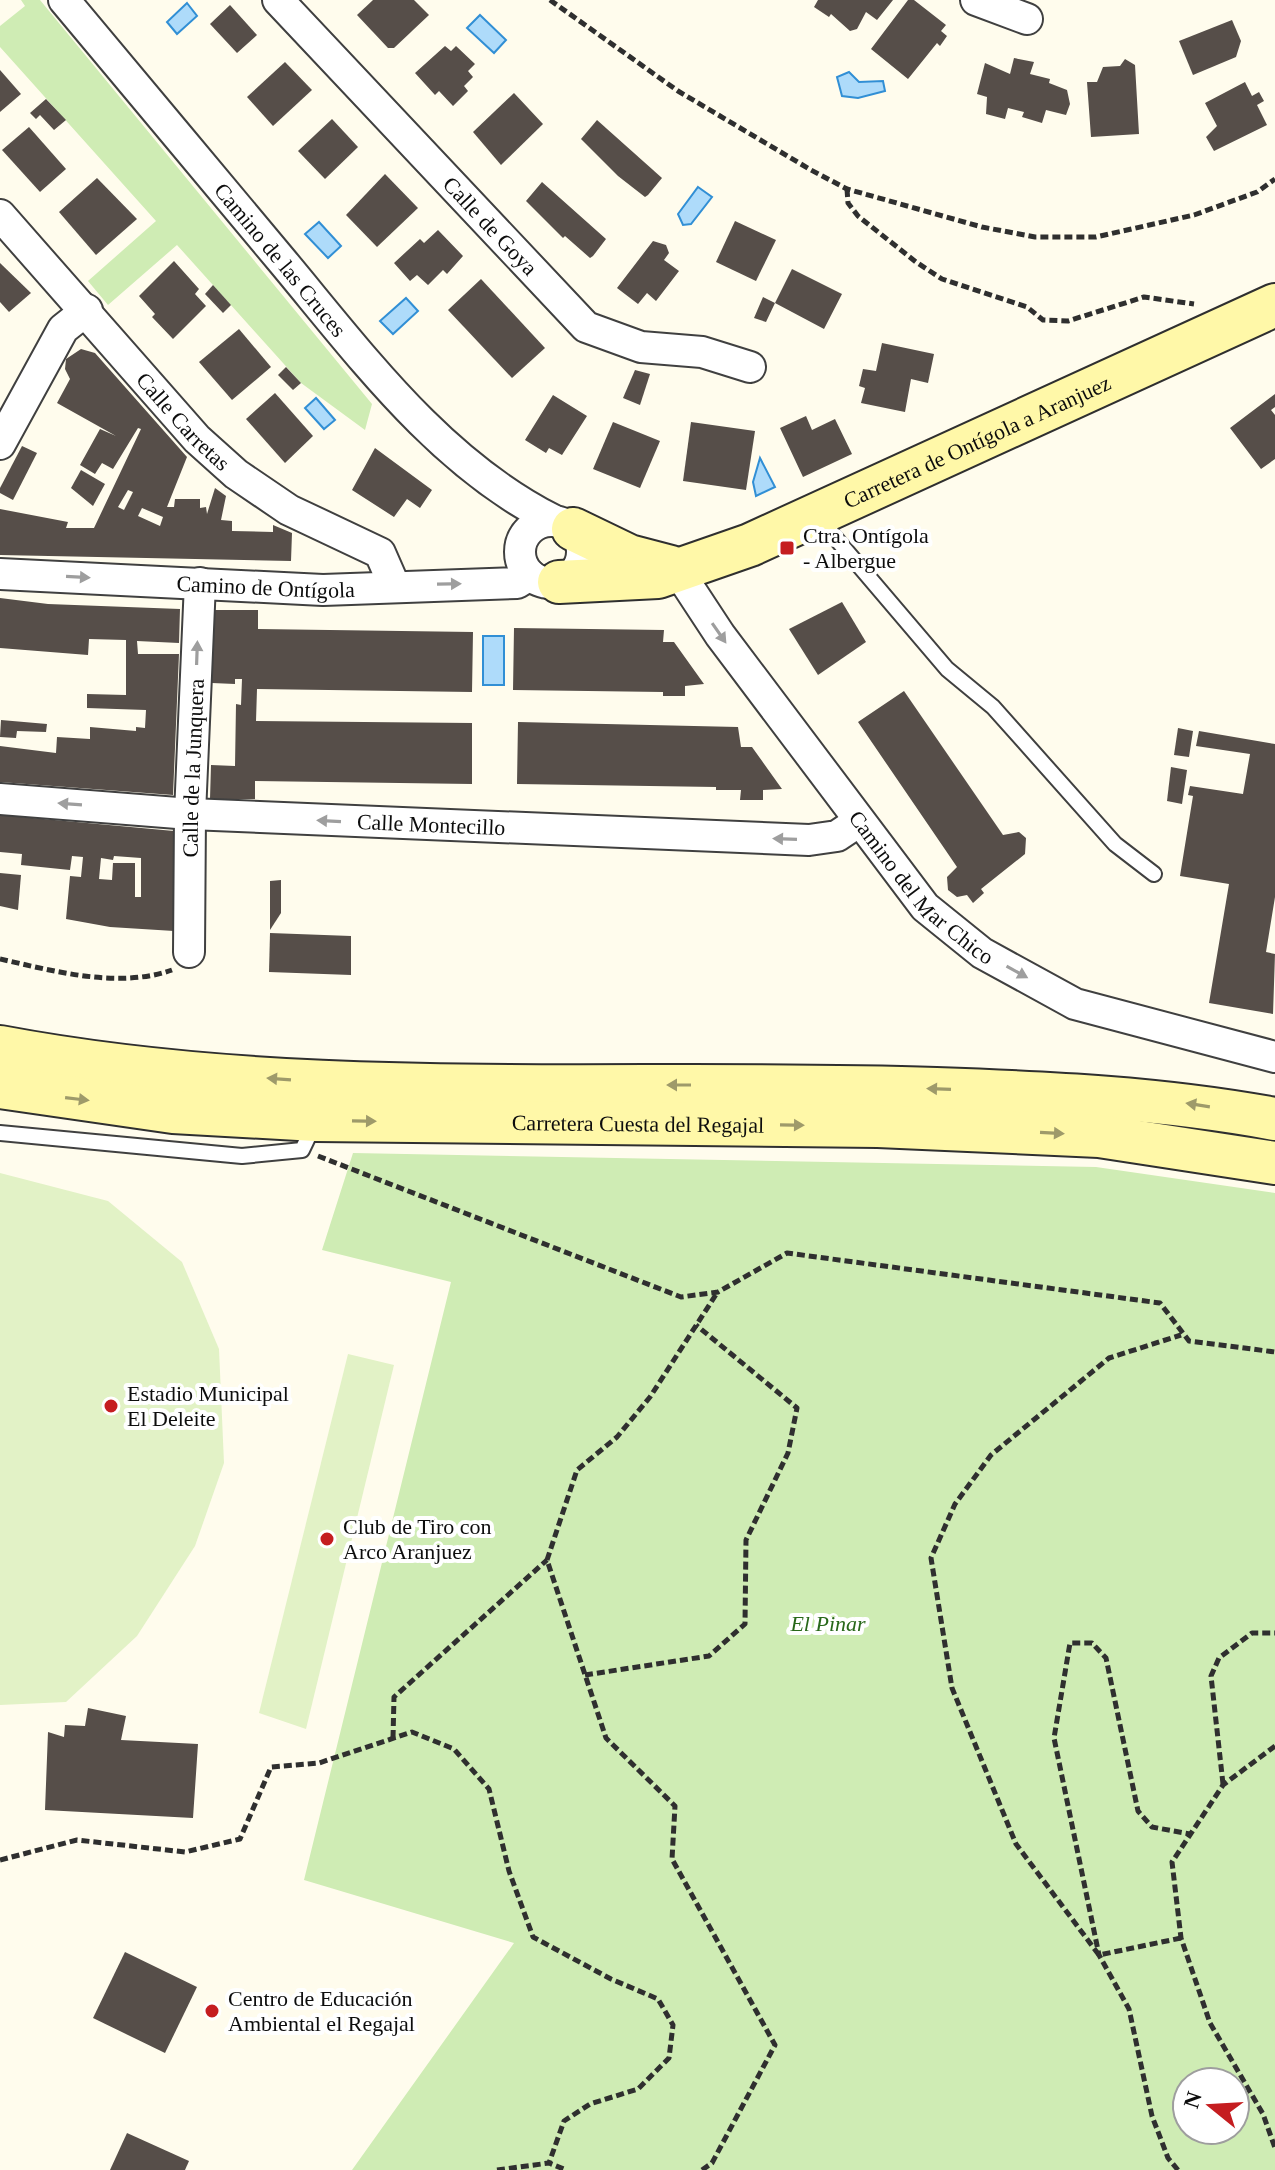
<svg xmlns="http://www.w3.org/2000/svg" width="1275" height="2170" viewBox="0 0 1275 2170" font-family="'Times New Roman',serif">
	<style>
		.green { fill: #cfecb4; fill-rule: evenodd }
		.pitch { fill: #e2f2c6 }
		.water { fill: #aedbfa; stroke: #318fd5; stroke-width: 2 }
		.building { fill: #564e49; fill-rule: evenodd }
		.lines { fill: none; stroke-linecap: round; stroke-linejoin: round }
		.lane-casing { stroke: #404040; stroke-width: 18 }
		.street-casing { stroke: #404040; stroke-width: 34 }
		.secondary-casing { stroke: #2f2f2f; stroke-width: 46 }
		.path { stroke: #2f2f2f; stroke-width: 5; stroke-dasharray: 8 4; stroke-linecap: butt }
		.lane { stroke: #fff; stroke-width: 14 }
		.street { stroke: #fff; stroke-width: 30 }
		.secondary { stroke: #fff8a8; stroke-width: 42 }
		.oneway { fill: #9e9e9e }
		.oneway2 { fill: #9e9a6a }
		.poi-dot { fill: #c51d20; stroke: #fff; stroke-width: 3 }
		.labels { text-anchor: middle; stroke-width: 8; stroke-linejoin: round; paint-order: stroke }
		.street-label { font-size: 22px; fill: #0d0d0d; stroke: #fff }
		.poi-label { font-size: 22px; fill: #0d0d0d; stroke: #fff; text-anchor: start }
		.park-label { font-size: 22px; font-style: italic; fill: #28681a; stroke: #fff }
	</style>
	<rect width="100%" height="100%" fill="#fffced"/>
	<g class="green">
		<path d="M21,0H40L372,404L365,430L301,383L177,245L108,305L88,281L156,221L0,47V26L25,6Z"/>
		<path d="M353,1153L1096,1167L1275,1193V2170H352L514,1943L304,1880L451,1282L322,1250ZM1235,2082V2130H1187V2082Z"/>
	</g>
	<g class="pitch">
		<path d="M0,1173L108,1201L182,1262L219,1349L224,1463L195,1546L137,1636L66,1702L0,1705Z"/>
		<path d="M348,1354L394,1365L306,1729L259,1713Z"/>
	</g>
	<g class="water">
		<path d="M187,3L197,16L177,34L167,22Z"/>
		<path d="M480,15L506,40L494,53L467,28Z"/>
		<path d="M849,72L859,82L883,81L885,91L858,98L842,96L837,77Z"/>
		<path d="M698,187L712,197L691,224L683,225L678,214Z"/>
		<path d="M319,222L341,246L328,258L305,234Z"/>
		<path d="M406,298L418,311L393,334L380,321Z"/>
		<path d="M316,398L335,420L324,429L305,408Z"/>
		<path d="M760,458L775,487L756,496L753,482Z"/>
		<rect x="483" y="636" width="21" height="49"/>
	</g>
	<g class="building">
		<path d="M373,0H414L429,15L394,48H388L357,15Z"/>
		<path d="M818,0H893L877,20L866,12L857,29L850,31L831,14L829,17L814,7Z"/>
		<path d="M908,0H914L946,25L941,31L947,36L940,46L937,43L908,79L871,49Z"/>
		<path d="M230,5L257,35L237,53L210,24Z"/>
		<path d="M1232,20L1241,41L1236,57L1193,75L1179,41Z"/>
		<path d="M445,46L451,51L456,46L475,64L468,71L473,77L464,86L468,91L453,106L439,91L435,95L415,73Z"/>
		<path d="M1014,58L1034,62L1030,74L1050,79L1049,83L1067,90L1070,104L1066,115L1046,110L1042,123L1022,117L1024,112L1008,108L1005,119L986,114L987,97L977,94L985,63L1010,74Z"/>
		<path d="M1125,59L1135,65L1139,134L1091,137L1087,82H1097L1103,67L1120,66Z"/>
		<path d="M285,62L312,90L273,126L247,97Z"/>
		<path d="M0,70L21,94L0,112Z"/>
		<path d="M1245,82L1252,96L1259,92L1264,101L1257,105L1267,125L1214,151L1206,137L1217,126L1205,103Z"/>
		<path d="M514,93L543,124L501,165L473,132Z"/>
		<path d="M46,99L66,120L54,130L40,115L36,119L30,113Z"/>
		<path d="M332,119L358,147L325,179L298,151Z"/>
		<path d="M597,120L662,178L648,195L645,197L618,176L581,139Z"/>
		<path d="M29,127L66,169L40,192L2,150Z"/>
		<path d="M385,174L418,208L377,247L346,215Z"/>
		<path d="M97,178L137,219L96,255L59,212Z"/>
		<path d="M542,182L606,239L593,256L590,258L565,236L563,238L526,201Z"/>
		<path d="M735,221L776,240L756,281L716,262Z"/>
		<path d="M438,230L463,256L447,274L443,270L428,285L417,275L410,281L394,263L420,239L424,243Z"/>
		<path d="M653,241L666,245L669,253L664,260L679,271L656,301L647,293L638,304L617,288Z"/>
		<path d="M174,261L199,289L195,294L206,306L173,339L152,317L155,314L139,296Z"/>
		<path d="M0,263L31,293L9,312L0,302Z"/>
		<path d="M792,269L842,294L824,329L775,303L766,322L754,318L763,297L775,303Z"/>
		<path d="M481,279L545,348L512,378L448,310Z"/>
		<path d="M213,285L231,305L223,313L205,294Z"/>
		<path d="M239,329L271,367L232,400L199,362Z"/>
		<path d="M882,343L934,354L928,383L911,379L905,412L861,403L865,388L859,386L863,369L876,371Z"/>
		<path d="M81,349L95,353L187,457L167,507H174L175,499H200V508L206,507L207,514L215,488L226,496L221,520L232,521V531L273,532V525L292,533L291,561L0,555V509L68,522L66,528H94L141,429L138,428L113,469L102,463L95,474L80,465L100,429L116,436L57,403L70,379L65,369L66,359ZM128,490L133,492L124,510L118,507ZM142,508L163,517L160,526L138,516Z"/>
		<path d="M286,367L301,383L293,390L278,375Z"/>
		<path d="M635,370L650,374L640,405L623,398Z"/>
		<path d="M275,393L313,436L285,463L246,419Z"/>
		<path d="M1275,394V407L1271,410L1275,415V459L1261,469L1230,428Z"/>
		<path d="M553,395L587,416L562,455L549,448L546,453L525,440Z"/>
		<path d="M806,416L812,430L835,419L852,454L803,477L780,428Z"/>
		<path d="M613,422L660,441L640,488L593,469Z"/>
		<path d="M691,422L755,431L746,490L683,481Z"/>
		<path d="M22,446L37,453L13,500L0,493V488Z"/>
		<path d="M375,448L432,490L420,508L407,499L394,517L352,490Z"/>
		<path d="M81,470L105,484L93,506L71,488Z"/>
		<path d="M0,598L48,604L180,609L179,643L137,641L138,654H179L173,795L0,782V746L56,753L57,737L90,739V727L136,731V727L145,728L146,710L87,708V694L126,695V640L89,639L88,655L0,648Z"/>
		<path d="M842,602L866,642L818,675L789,629Z"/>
		<path d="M213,610H258V629L473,632L472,692L257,689L256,721L472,723V784L255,781V799H210L211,765L235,766L236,704L241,705L242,679H235V684L212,683Z"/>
		<path d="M514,628L664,630L663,642H674L704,684L685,686V696H663V692L513,690Z"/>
		<path d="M904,691L1003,835L1019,832L1026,838L1025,854L981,889L984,893L973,903L967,895L957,897L948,890L947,877L957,867L858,722Z"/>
		<path d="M1,720L47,724L46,732L17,731L16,738L0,737Z"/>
		<path d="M518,722L738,727L741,747H752L782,789L763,790V800H740L741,790H716V787L517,784Z"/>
		<path d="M1178,728L1193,731L1189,757L1174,755Z"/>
		<path d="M1199,731L1275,744V897L1266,952L1275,954L1273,1014L1209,1003L1229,884L1180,876L1193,796L1188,795L1190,786L1243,794L1250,754L1196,746Z"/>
		<path d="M1171,767L1187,770L1182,804L1167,801Z"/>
		<path d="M0,815L174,831V931L110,927L66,919L70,876L81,877L83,857L72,856L70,870L21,865L22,854L0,852ZM114,856L141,858V897H135V863H113L112,880L99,879L101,858L113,860Z"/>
		<path d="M0,873L21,875L18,910L0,906Z"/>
		<path d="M281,880V913L270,930V881Z"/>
		<path d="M270,933L351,936V975L269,972Z"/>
		<path d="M88,1708L126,1716L121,1740L198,1744L193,1818L45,1810L48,1732L64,1737L65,1725L85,1726Z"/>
		<path d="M125,1952L197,1987L165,2053L93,2018Z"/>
		<path d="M127,2133L189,2161L185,2170H110Z"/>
	</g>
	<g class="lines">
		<defs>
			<g id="lane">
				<path d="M824,514L832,534L947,669L993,707L1115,844L1154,874"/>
				<path d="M0,1133L242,1156L302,1150L314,1125"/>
			</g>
			<g id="street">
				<path id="s1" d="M64,0C137,87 210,175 283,262C363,358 440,463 553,520"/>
				<path id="s2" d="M278,0L586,327L641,347L702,352L750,367"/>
				<path d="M976,0L1027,19"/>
				<path id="s3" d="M0,215L197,439L236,474L289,510L380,553L394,585"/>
				<path d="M0,444L63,329L87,310"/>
				<circle cx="551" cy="552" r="31"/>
				<path id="s4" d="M676,568L720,635L925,907L982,953L1075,1004L1275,1057"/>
				<path id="s5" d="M0,574L323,590L517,583L530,575"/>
				<path id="s6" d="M0,799L190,814L809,840L837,836L858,822"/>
				<path id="s7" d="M189,952L190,814L200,583"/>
			</g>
			<g id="secondary">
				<path d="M573,529L629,556L671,567"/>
				<path id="s8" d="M559,582L658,577L750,545L1275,305"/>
				<path d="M0,1047C308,1105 625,1078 936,1089C1051,1093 1162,1098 1275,1119"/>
				<path id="s9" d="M0,1087L173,1112L316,1120L878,1126L1099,1136L1275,1163"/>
			</g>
		</defs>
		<use href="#lane" class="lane-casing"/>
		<use href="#street" class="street-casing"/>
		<use href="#secondary" class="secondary-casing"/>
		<g class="path">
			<path d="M550,0L678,91L811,170L847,189L982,227L1035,237H1096L1194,215L1257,192L1275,179"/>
			<path d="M847,189L848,203L858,216L916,262L942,279L1027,307L1043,320L1068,321L1144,297L1194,304"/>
			<path d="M0,959C54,971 118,989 172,970"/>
			<path d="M318,1156L681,1297L718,1292L787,1253L1160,1303L1189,1341L1275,1352"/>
			<path d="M585,1675L709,1656L745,1624L746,1540L788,1453L797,1408L696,1325"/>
			<path d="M393,1738L394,1697L547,1560"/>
			<path d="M1275,1746L1223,1785L1172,1862L1181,1938L1210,2023L1263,2114L1275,2148"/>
			<path d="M1223,1784L1211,1676L1219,1658L1252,1633H1275"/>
			<path d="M0,1860L77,1840L185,1852L240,1839L271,1767L319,1763L412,1732L454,1749L489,1789L509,1871L533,1937L611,1979L658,1999L673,2025L669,2058L638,2089L590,2104L564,2121L549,2163"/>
			<path d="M1181,1938L1099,1955L1016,1844L952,1688L931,1558L955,1504L991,1455L1109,1358L1181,1335"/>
			<path d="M497,2170L549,2163L566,2170"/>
			<path d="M702,2170L712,2163L775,2045L672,1859L675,1806L606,1738L547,1560L577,1470L617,1437L650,1397L717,1293"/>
			<path d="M1178,2170L1168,2158L1152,2116L1129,2009L1099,1955L1054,1738L1070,1643H1092L1106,1658L1138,1811L1152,1827L1190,1834"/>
		</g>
		<use href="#lane" class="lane"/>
		<use href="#street" class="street"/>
		<use href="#secondary" class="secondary"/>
	</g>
	<defs><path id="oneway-solid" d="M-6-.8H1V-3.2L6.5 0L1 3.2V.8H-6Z" transform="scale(2)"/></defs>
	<g class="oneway">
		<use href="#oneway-solid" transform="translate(78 577) rotate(3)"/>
		<use href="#oneway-solid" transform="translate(449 584) rotate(-1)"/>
		<use href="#oneway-solid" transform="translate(719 633) rotate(55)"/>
		<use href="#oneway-solid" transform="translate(197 653) rotate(-88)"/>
		<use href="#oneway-solid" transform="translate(70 804) rotate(-176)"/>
		<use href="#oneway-solid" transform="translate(329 821) rotate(-177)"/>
		<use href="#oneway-solid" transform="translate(785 839) rotate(-178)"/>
		<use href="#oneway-solid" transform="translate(1017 972) rotate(29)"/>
	</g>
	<g class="oneway2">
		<use href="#oneway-solid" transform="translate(279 1079) rotate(-176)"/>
		<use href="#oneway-solid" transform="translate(679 1085) rotate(-180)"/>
		<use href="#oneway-solid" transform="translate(939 1089) rotate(-178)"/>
		<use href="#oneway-solid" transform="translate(77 1099) rotate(7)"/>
		<use href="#oneway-solid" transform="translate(1198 1105) rotate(-171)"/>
		<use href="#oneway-solid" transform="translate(364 1121) rotate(1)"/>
		<use href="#oneway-solid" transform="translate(792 1125) rotate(1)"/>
		<use href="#oneway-solid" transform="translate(1052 1133) rotate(3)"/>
	</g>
	<g class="poi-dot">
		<rect x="779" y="540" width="16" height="16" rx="4"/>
		<circle cx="111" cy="1406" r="8"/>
		<circle cx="327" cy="1539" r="8"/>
		<circle cx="212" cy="2011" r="8"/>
	</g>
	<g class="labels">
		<g class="street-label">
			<text dy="8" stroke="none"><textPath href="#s2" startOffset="310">Calle de Goya</textPath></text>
			<text dy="8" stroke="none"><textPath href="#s1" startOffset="338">Camino de las Cruces</textPath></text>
			<text dy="8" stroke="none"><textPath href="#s3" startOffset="276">Calle Carretas</textPath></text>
			<text dy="8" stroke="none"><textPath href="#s8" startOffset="446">Carretera de Ontígola a Aranjuez</textPath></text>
			<text dy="8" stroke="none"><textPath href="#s5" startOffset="266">Camino de Ontígola</textPath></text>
			<text dy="8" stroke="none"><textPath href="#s7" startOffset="184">Calle de la Junquera</textPath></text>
			<text dy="8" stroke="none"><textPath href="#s6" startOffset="432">Calle Montecillo</textPath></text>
			<text dy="8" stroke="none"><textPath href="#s4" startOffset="404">Camino del Mar Chico</textPath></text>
			<text dy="8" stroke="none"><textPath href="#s9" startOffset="640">Carretera Cuesta del Regajal</textPath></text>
		</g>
		<g class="poi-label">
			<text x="803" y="543">Ctra. Ontígola<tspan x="803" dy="25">- Albergue</tspan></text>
			<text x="127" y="1401">Estadio Municipal<tspan x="127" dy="25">El Deleite</tspan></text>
			<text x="343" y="1534">Club de Tiro con<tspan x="343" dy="25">Arco Aranjuez</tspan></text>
			<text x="228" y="2006">Centro de Educación<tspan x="228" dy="25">Ambiental el Regajal</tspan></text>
		</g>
		<g class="park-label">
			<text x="828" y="1631">El Pinar</text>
		</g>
	</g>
	<g transform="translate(1211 2106) rotate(288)"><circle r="38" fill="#ffffff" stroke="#9e9e9e" stroke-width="2"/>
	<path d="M0-6L14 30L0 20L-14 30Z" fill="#c51d20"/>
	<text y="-12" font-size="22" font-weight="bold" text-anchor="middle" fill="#0d0d0d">N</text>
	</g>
</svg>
